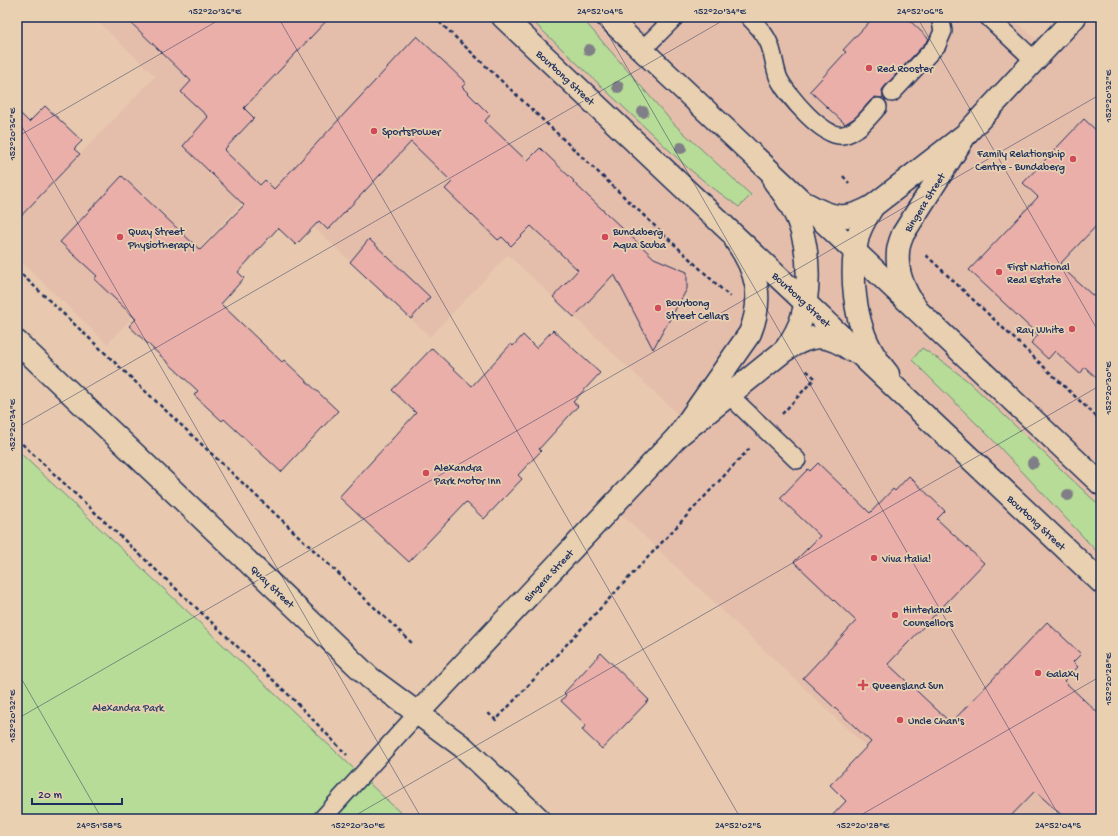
<svg xmlns="http://www.w3.org/2000/svg" width="1118" height="836" viewBox="0 0 1118 836" font-family="'Gochi Hand',sans-serif">
	<style>
		.built { fill: #e5beab }
		.green { fill: #b7dc97; stroke: #69867a }
		.building { fill: #eaafa9; stroke: #1b2f5e }
		.lines { fill: none; stroke-linecap: round; stroke-linejoin: round }
		.service-casing { stroke: #1b2f5e; stroke-width: 20 }
		.minor-casing { stroke: #1b2f5e; stroke-width: 25 }
		.secondary-casing { stroke: #1b2f5e; stroke-width: 25 }
		.path { stroke: #1b2f5e; stroke-width: 2.5; stroke-dasharray: 4 3; stroke-linecap: butt }
		.service { stroke: #e8d0b0; stroke-width: 17 }
		.minor { stroke: #e8d0b0; stroke-width: 22 }
		.secondary { stroke: #e8d0b0; stroke-width: 22 }
		.tree { fill: #807e86 }
		.ticks { fill: none; stroke: #1b2f5e; stroke-width: 1; stroke-opacity: 0.45 }
		.poi-dot { fill: #d1495b; stroke: #e8d0b0; stroke-width: 1.5 }
		.labels { text-anchor: middle; stroke-width: 3.5; stroke-linejoin: round; paint-order: stroke }
		.poi-label { font-size: 11px; fill: #1b2f5e; stroke: #e8d0b0; text-anchor: start }
		.street-label { font-size: 11px; fill: #1b2f5e; stroke: #e8d0b0 }
		.park-label { font-size: 11px; fill: #2b4064; stroke: #e8d0b0 }
		.neatline { fill: none; stroke: #1b2f5e; stroke-width: 1.5 }
		.ticks-label { font-size: 10px; text-anchor: middle; fill: #1b2f5e }
	</style>
	<rect width="100%" height="100%" fill="#e8c9af"/>
	<filter id="ink" filterUnits="userSpaceOnUse"><feTurbulence type="fractalNoise" baseFrequency=".025" numOctaves="2"/><feDisplacementMap in="SourceGraphic" scale="8" xChannelSelector="R" yChannelSelector="G"/><feConvolveMatrix kernelMatrix="1 2 1 2 8 2 1 2 1" color-interpolation-filters="sRGB"/></filter>
	<g filter="url(#ink)">
		<path class="built" d="M93,17H1012L1043,46L1071,17H1101V819H942L610,504L685,421L508,255L430,337L264,180L107,344L17,258V220L155,76Z"/>
		<g class="green">
			<path d="M528,17H581L673,123L751,195L739,207L709,185L688,168Z"/>
			<path d="M922,348L946,364L969,382L1101,507V556L990,437L912,360Z"/>
			<path d="M17,450L407,819H17Z"/>
		</g>
		<g class="building">
			<path d="M125,17H330L244,108L254,118L224,150L260,185L265,180L274,189L417,36L466,83L462,87L490,115L485,121L527,161L540,148L574,181L573,182L654,258L687,272V289L653,349L614,274L574,317L553,297L578,270L531,226L511,246L502,237L498,240L445,189L452,182L411,142L328,230L319,221L296,245L278,228L238,272L244,278L221,304L282,362L284,360L338,411L281,472L224,419L222,421L194,395L198,391L129,326L136,319L94,279L97,276L60,242L122,176L200,250L244,205L183,146L208,117L181,92L191,81Z"/>
			<path d="M874,17H906L929,39L885,86L882,90L883,97L882,98L875,97L871,100L856,117L845,124L810,91L846,52L843,50Z"/>
			<path d="M45,106L82,141L74,149L80,154L17,220V110L29,122Z"/>
			<path d="M1084,119L1101,135V221L1059,265L1101,303V382L1085,367L1080,374L1055,351L1048,359L1031,343L1038,335L969,270L1038,197L1023,183Z"/>
			<path d="M369,239L430,297L411,319L350,262Z"/>
			<path d="M553,330L600,373L573,402L578,406L539,449L541,451L518,475L522,479L484,519L466,502L409,562L339,497L416,413L392,390L432,348L472,386L511,344L513,346L523,335L536,348Z"/>
			<path d="M818,463L870,513L893,489L895,491L909,476L945,511L937,519L984,563L888,664L951,723L1047,622L1081,654L1073,662L1078,667L1064,681L1101,716V819H1066L1035,791L1008,819H829L846,801L830,785L871,742L803,678L856,621L794,562L820,536L780,498L808,469L810,471Z"/>
			<path d="M601,653L649,700L602,749L582,730L586,725L561,701L566,695L564,693Z"/>
		</g>
		<g class="lines">
			<defs>
				<g id="service">
					<path d="M749,17C756,24 763,31 768,41C774,53 774,67 779,79C787,95 824,139 843,135C858,132 868,118 878,107"/>
					<path d="M988,17L1034,60"/>
					<path d="M642,50L675,17"/>
					<path d="M892,93L937,45L943,31L940,17"/>
					<path d="M729,395L797,460"/>
					<path d="M322,819L418,713"/>
				</g>
				<g id="minor">
					<path d="M966,134L1075,17"/>
					<path d="M774,181C786,196 797,214 802,232C809,257 810,292 802,317C799,329 792,340 785,350"/>
					<path d="M807,204C833,219 847,221 873,206L966,134L903,234C901,239 898,246 898,252C896,271 904,291 915,306"/>
					<path d="M873,206C868,215 861,225 858,236C849,271 854,323 874,355C878,361 883,368 888,374"/>
					<path d="M736,241C757,271 764,298 750,333L678,436L785,350C813,333 826,333 853,351"/>
					<path d="M17,342L370,678L463,747L539,819"/>
					<path d="M418,713L678,436"/>
				</g>
				<g id="secondary">
					<path d="M503,17L1101,582"/>
					<path d="M607,17L1101,484"/>
				</g>
			</defs>
			<use href="#service" class="service-casing"/>
			<use href="#minor" class="minor-casing"/>
			<use href="#secondary" class="secondary-casing"/>
			<g class="path">
				<path d="M434,17L730,297"/>
				<path d="M843,176L849,183"/>
				<path d="M926,255L1101,421"/>
				<path d="M17,270L412,643"/>
				<path d="M782,414L815,378L806,370"/>
				<path d="M17,439L291,697L347,755"/>
				<path d="M488,713L496,720L750,448"/>
			</g>
			<use href="#service" class="service"/>
			<use href="#minor" class="minor"/>
			<use href="#secondary" class="secondary"/>
		</g>
		<g class="tree">
			<circle cx="589" cy="50" r="6"/>
			<circle cx="618" cy="87" r="6"/>
			<circle cx="643" cy="112" r="6"/>
			<circle cx="681" cy="148" r="6"/>
			<circle cx="1033" cy="463" r="6"/>
			<circle cx="1068" cy="495" r="6"/>
		</g>
	</g>
	<path class="ticks" d="M278,17L741,819M598,17L1061,819M917,17L1101,336M17,118L422,819M17,137L224,17M17,428L729,17M17,671L102,819M17,719L1101,94M349,819L1101,385M854,819L1101,676"/>
	<g class="poi-dot">
		<circle cx="869" cy="68" r="4"/>
		<circle cx="374" cy="131" r="4"/>
		<circle cx="1073" cy="159" r="4"/>
		<circle cx="120" cy="237" r="4"/>
		<circle cx="605" cy="237" r="4"/>
		<circle cx="999" cy="272" r="4"/>
		<circle cx="658" cy="308" r="4"/>
		<circle cx="1072" cy="329" r="4"/>
		<circle cx="426" cy="473" r="4"/>
		<circle cx="874" cy="558" r="4"/>
		<circle cx="895" cy="615" r="4"/>
		<circle cx="1038" cy="673" r="4"/>
		<path d="M861 679h4v4h4v4h-4v4h-4v-4h-4v-4h4z"/>
		<circle cx="900" cy="720" r="4"/>
	</g>
	<g class="labels">
		<g class="poi-label">
			<text x="877" y="72">Red Rooster</text>
			<text x="382" y="135">SportsPower</text>
			<text x="1065" y="157" text-anchor="end">Family Relationship<tspan x="1065" dy="13">Centre - Bundaberg</tspan></text>
			<text x="128" y="235">Quay Street<tspan x="128" dy="13">Physiotherapy</tspan></text>
			<text x="613" y="235">Bundaberg<tspan x="613" dy="13">Aqua Scuba</tspan></text>
			<text x="1007" y="270">First National<tspan x="1007" dy="13">Real Estate</tspan></text>
			<text x="666" y="306">Bourbong<tspan x="666" dy="13">Street Cellars</tspan></text>
			<text x="1064" y="333" text-anchor="end">Ray White</text>
			<text x="434" y="471">Alexandra<tspan x="434" dy="13">Park Motor Inn</tspan></text>
			<text x="882" y="562">Viva Italia!</text>
			<text x="903" y="613">Hinterland<tspan x="903" dy="13">Counsellors</tspan></text>
			<text x="1046" y="677">Galaxy</text>
			<text x="872" y="689">Queensland Sun</text>
			<text x="908" y="724">Uncle Chan's</text>
		</g>
		<g class="street-label">
			<text transform="translate(566 77) rotate(43)" y="4">Bourbong Street</text>
			<text transform="translate(924 202) rotate(-58)" y="4">Bingera Street</text>
			<text transform="translate(802 299) rotate(43)" y="4">Bourbong Street</text>
			<text transform="translate(1037 522) rotate(43)" y="4">Bourbong Street</text>
			<text transform="translate(548 575) rotate(-47)" y="4">Bingera Street</text>
			<text transform="translate(273 586) rotate(44)" y="4">Quay Street</text>
		</g>
		<g class="park-label">
			<text x="128" y="711">Alexandra Park</text>
		</g>
	</g>
	<rect width="1118" height="836" fill="none" stroke="#e8d0b0" stroke-width="44"/>
	<path d="M32 798v6h90v-6" fill="none" stroke="#1b2f5e" stroke-width="2"/>
	<text x="38" y="798" font-size="12" fill="#1b2f5e" stroke="#e8d0b0" stroke-width="3" paint-order="stroke">20 m</text>
	<rect x="22" y="22" width="1074" height="792" class="neatline"/>
	<g class="ticks-label">
		<text x="215" y="14">152°20'36"E</text>
		<text x="600" y="14">24°52'04"S</text>
		<text x="720" y="14">152°20'34"E</text>
		<text x="920" y="14">24°52'06"S</text>
		<text transform="translate(1107 96) rotate(-90)" y="4">152°20'32"E</text>
		<text transform="translate(11 134) rotate(-90)" y="4">152°20'36"E</text>
		<text transform="translate(1107 388) rotate(-90)" y="4">152°20'30"E</text>
		<text transform="translate(11 425) rotate(-90)" y="4">152°20'34"E</text>
		<text transform="translate(1107 679) rotate(-90)" y="4">152°20'28"E</text>
		<text transform="translate(11 716) rotate(-90)" y="4">152°20'32"E</text>
		<text x="99" y="828">24°51'58"S</text>
		<text x="358" y="828">152°20'30"E</text>
		<text x="738" y="828">24°52'02"S</text>
		<text x="863" y="828">152°20'28"E</text>
		<text x="1058" y="828">24°52'04"S</text>
	</g>
</svg>
